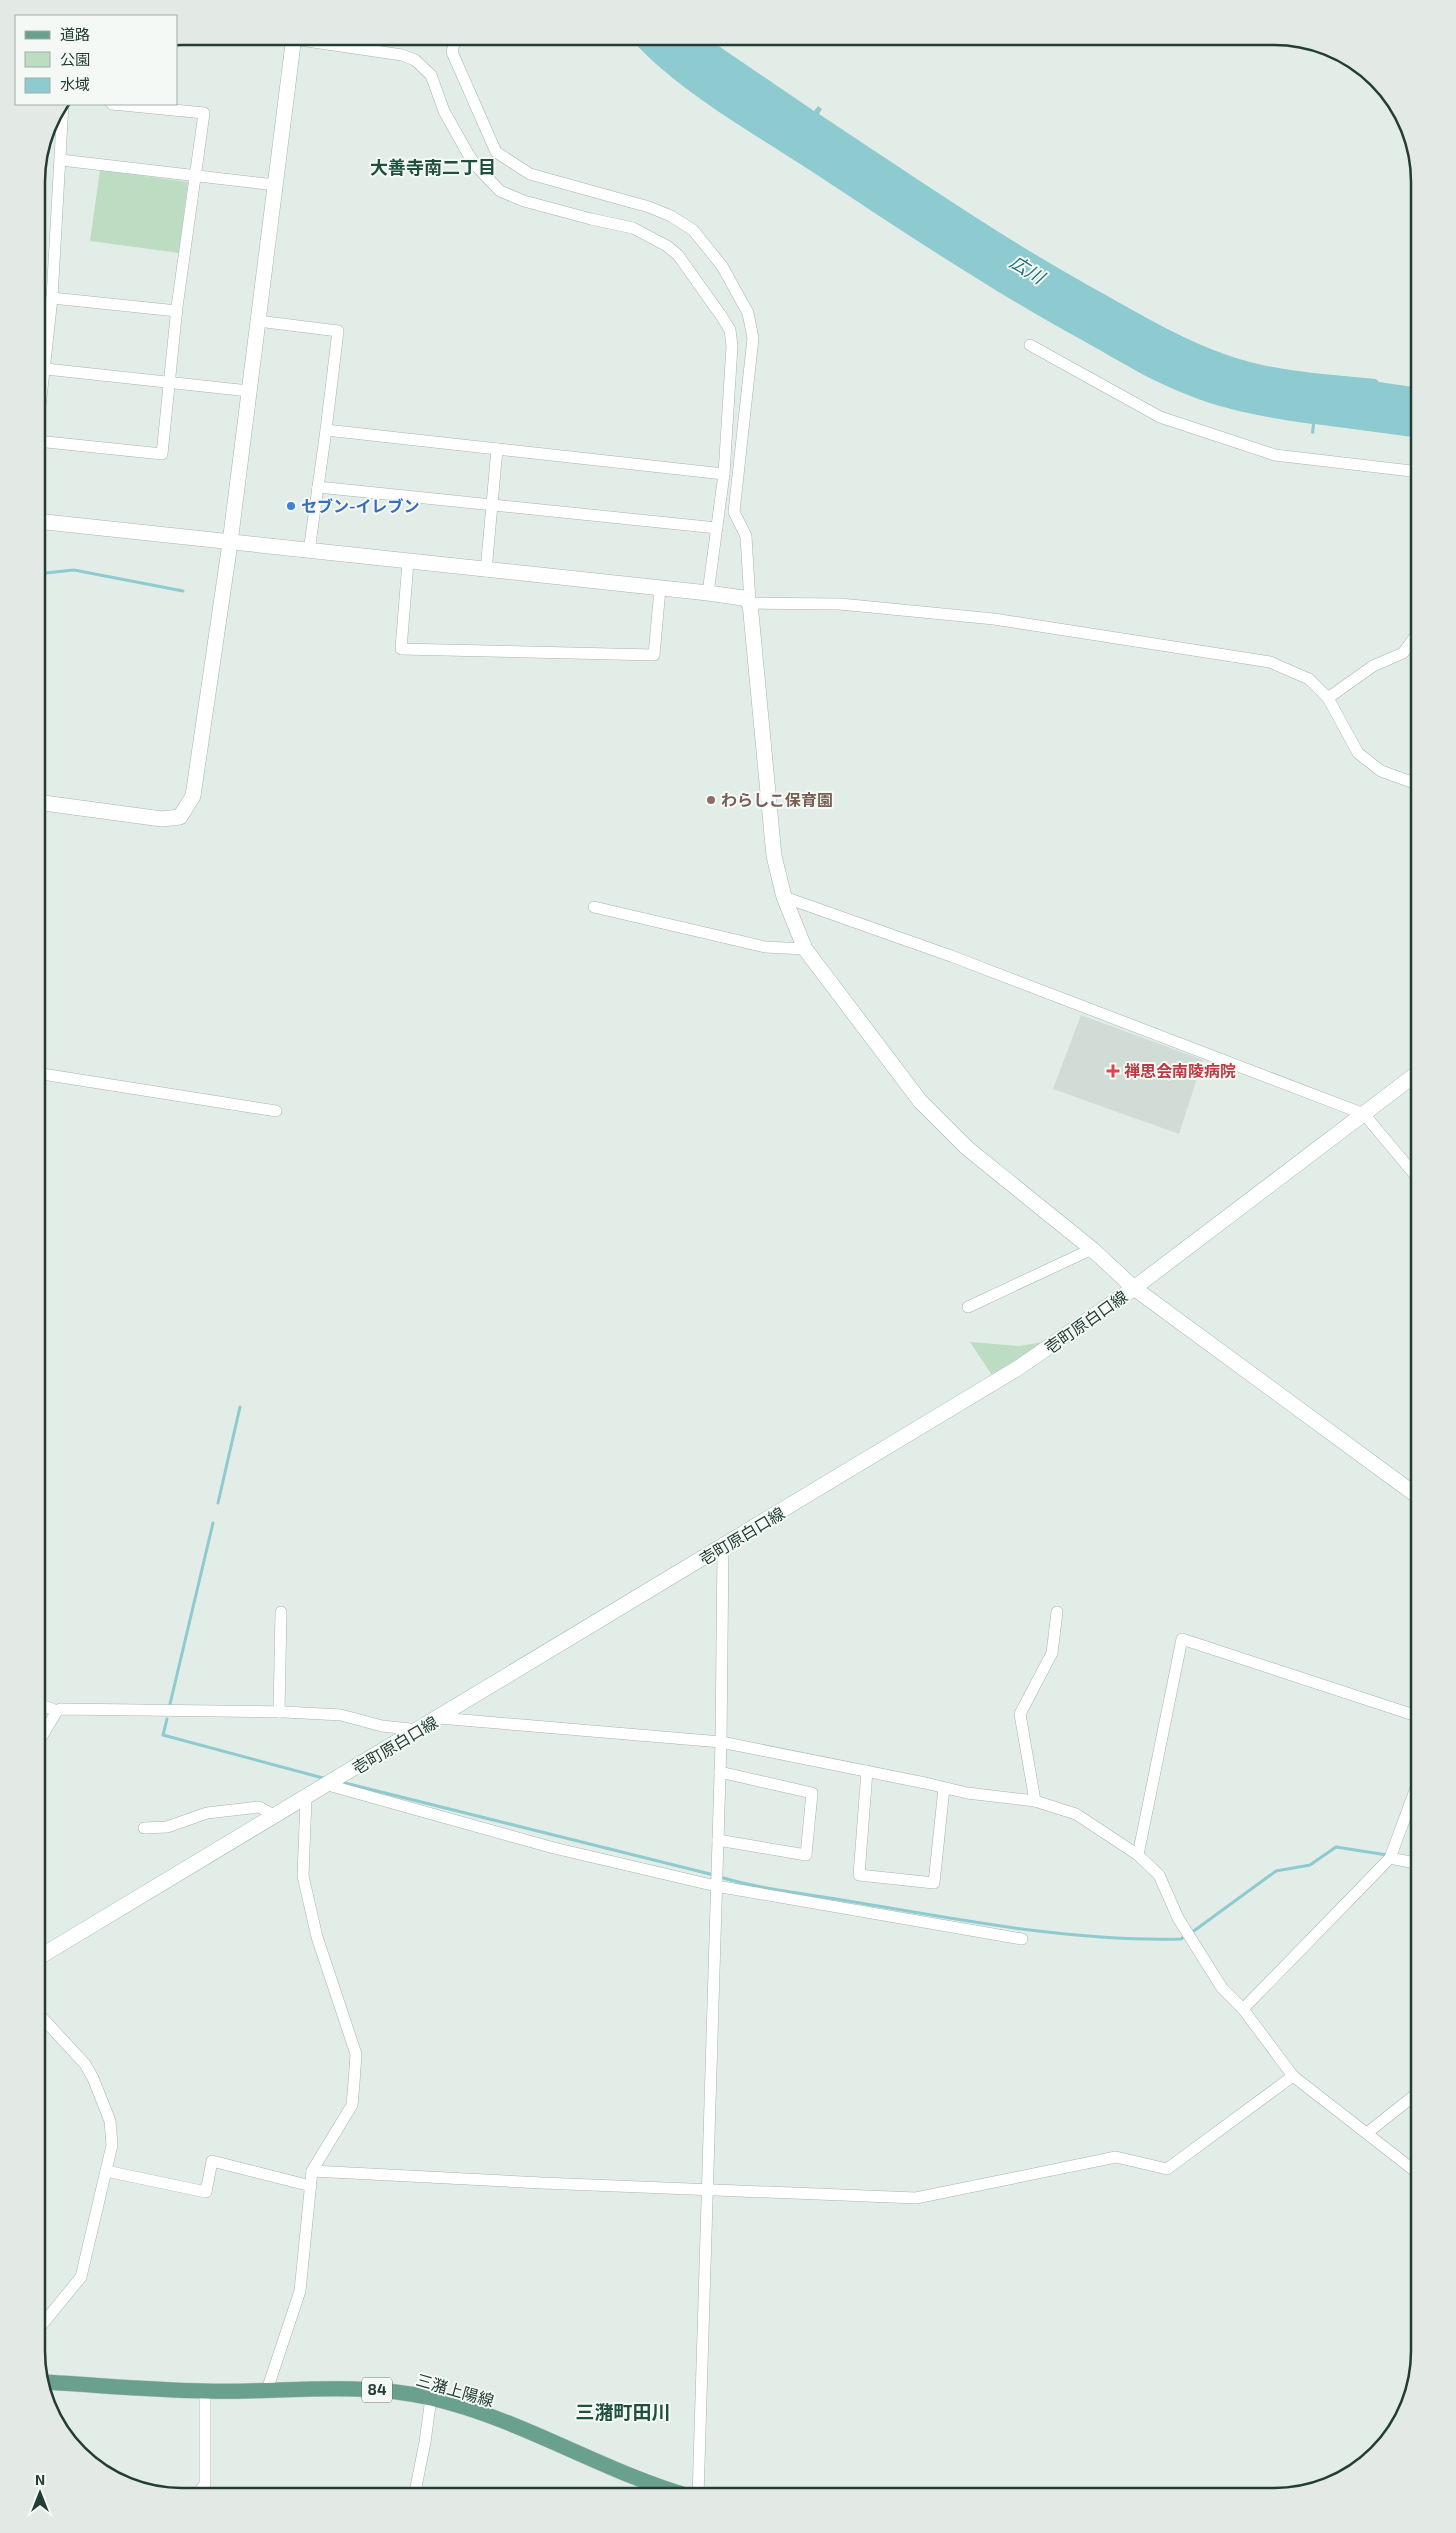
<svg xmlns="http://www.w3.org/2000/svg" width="1456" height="2533" viewBox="0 0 1456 2533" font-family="'Exo 2','Noto Sans JP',sans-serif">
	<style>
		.built { fill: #d1dcd6 }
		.green { fill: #bdddc3 }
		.water { fill: #8dcbd0 }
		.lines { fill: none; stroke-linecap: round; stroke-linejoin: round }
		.stream { stroke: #8dcbd0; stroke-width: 3 }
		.street-casing { stroke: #a6b5ae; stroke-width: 12 }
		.secondary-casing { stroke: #a2b8ae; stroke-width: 16 }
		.primary-casing { stroke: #c1c9c6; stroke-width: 16 }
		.street { stroke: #fff; stroke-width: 11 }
		.secondary { stroke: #fff; stroke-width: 15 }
		.primary { stroke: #69a18e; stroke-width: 15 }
		.shop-dot { fill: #3f7fe0; stroke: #f4f9f6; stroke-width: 2 }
		.education-dot { fill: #8d6e63; stroke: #f4f9f6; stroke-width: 2 }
		.health-dot { fill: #e0444e; stroke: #f4f9f6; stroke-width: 2 }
		.labels { text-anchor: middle; stroke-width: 4; stroke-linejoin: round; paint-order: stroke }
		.shield { fill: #f4f9f6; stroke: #62756e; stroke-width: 1 }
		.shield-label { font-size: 15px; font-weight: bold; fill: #233d34 }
		.shop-label { font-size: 16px; font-weight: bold; fill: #366cbe; stroke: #f4f9f6; text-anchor: start }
		.education-label { font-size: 16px; font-weight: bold; fill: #785e54; stroke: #f4f9f6; text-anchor: start }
		.health-label { font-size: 16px; font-weight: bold; fill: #be3a42; stroke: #f4f9f6; text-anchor: start }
		.street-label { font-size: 16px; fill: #233d34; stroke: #f4f9f6 }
		.neighbourhood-label { font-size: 18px; font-weight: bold; fill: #204f3f; stroke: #f4f9f6 }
		.water-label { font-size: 18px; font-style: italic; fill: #1f7178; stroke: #f4f9f6 }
		.quarter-label { font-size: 19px; font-weight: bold; fill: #204f3f; stroke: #f4f9f6 }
		.rim { fill: none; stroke: #233d34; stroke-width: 2.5 }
	</style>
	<rect width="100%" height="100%" fill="#e3ede8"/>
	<path class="built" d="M1081,1015L1203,1060L1179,1134L1053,1089Z"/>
	<g class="green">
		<path d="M100,170L188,182L179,253L90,241Z"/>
		<path d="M970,1342L1019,1346L1043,1342L992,1375Z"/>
	</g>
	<path class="water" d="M628,36H704L814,111L818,106L822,109L819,114C913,176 1005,240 1104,294C1145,317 1185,341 1230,356C1276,372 1327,374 1376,379L1379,382L1420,388V438L1315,424L1314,434L1311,433L1312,424C1270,418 1227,411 1188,395C1153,382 1121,362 1089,344C993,292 902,231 811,171C749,130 678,92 628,36Z"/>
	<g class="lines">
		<g class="stream">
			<path d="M36,574L74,570L183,591"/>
			<path d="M218,1503L240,1407"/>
			<path d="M170,1704L213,1523"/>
			<path d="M167,1719L163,1735L323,1778"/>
			<path d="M341,1782L714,1875"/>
			<path d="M720,1877C763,1890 810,1894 854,1902C962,1920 1072,1942 1181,1939L1185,1936"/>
			<path d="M1191,1933L1276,1871L1310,1865L1336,1847L1387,1855"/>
		</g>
		<defs>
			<g id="street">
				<path d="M456,36L452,52L496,152L530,174L649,207L671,216L693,230L722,266L748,313L753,338L734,512L746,536L750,603L840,604L994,619L1270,662L1309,679L1328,698L1358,753L1381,771L1420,785"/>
				<path d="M293,39L402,55L415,60L431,75L444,111L468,154L478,168L500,191L524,201L591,219L633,228L667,246L678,255L722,317L730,330L732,346L724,474L708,593"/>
				<path d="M61,160L275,185"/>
				<path d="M52,298L177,311"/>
				<path d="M258,321L338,331L326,430L724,474"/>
				<path d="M1030,345L1160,417L1275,455L1420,472"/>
				<path d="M46,369L249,391"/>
				<path d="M37,434L52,298L63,104"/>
				<path d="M37,441L162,454L177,307L204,113L112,104"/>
				<path d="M318,487L717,528"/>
				<path d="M309,551L326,430"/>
				<path d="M408,562L401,649L654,655L660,589"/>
				<path d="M486,571L497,449"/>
				<path d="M1328,698L1373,666L1403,653L1420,630"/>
				<path d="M784,897L951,956L1364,1114L1420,1181"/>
				<path d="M594,907L765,947L805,949"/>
				<path d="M36,1073L276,1111"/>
				<path d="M968,1307L1092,1249"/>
				<path d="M36,1703L57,1711"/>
				<path d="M279,1712L281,1612"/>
				<path d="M439,1718L721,1742L925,1783L967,1793L1035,1801L1076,1814L1138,1855L1159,1875L1178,1918L1222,1988L1243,2009L1293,2076L1420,2175"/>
				<path d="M36,1746L57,1711L60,1709L285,1712L341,1715L382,1726L419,1730"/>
				<path d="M867,1771L859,1875L934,1883L944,1788"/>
				<path d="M328,1785L554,1848L716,1886L1022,1939"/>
				<path d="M1035,1801L1020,1714L1052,1653L1057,1612"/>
				<path d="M144,1828L167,1827L207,1813L259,1807L276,1816"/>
				<path d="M718,1840L806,1855L812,1793L720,1772"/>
				<path d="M1138,1855L1182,1639L1420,1717"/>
				<path d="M1390,1858L1420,1864"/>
				<path d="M1243,2009L1390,1858L1420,1777"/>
				<path d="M1367,2133L1420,2091"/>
				<path d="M106,2171L206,2192L212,2161L311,2186"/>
				<path d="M312,2171L542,2183L916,2198L1116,2157L1167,2169L1293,2076"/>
				<path d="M36,2332L81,2277L112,2145L110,2121L93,2078L85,2064L36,2011"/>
				<path d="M267,2390L300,2291L312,2171L352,2105L354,2083L356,2054L317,1937L303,1876L306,1798"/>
				<path d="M196,2496L205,2484V2391"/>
				<path d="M414,2497L425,2442L431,2398"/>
				<path d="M698,2497L721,1742L723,1547"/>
			</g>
			<g id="secondary">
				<path d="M267,36L293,39"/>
				<path d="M36,521L708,593L743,598L750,603L774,856L784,897L805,949L920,1101L967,1148L1092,1249L1134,1288L1420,1498"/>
				<path d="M36,802L162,819L180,817L193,796L230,543L294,36"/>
				<path d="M36,1959L1018,1368L1134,1288L1420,1071"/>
			</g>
			<path id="primary" d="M43,2382C97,2385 151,2390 205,2391C281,2393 357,2381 431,2398C522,2419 603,2472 692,2497"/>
		</defs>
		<use href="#street" class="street-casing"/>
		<use href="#secondary" class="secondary-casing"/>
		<use href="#primary" class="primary-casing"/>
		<use href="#street" class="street"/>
		<use href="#secondary" class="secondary"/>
		<use href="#primary" class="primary"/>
	</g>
	<circle class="shop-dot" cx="291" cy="506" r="5"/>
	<circle class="education-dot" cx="711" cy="800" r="5"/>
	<path class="health-dot" d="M1110.5 1063.5h5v5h5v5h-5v5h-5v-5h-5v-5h5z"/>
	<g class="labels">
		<rect class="shield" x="362" y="2377.5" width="30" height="25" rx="4"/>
		<g class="shield-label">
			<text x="377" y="2395">84</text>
		</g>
		<g class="shop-label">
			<text x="301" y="512">セブン-イレブン</text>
		</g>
		<g class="education-label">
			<text x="721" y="806">わらしこ保育園</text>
		</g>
		<g class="health-label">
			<text x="1124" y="1077">禅思会南陵病院</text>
		</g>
		<g class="street-label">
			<text transform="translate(1086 1322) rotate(-35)" y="6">壱町原白口線</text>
			<text transform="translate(742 1536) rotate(-31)" y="6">壱町原白口線</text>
			<text transform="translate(395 1745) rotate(-31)" y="6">壱町原白口線</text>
			<text transform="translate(455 2390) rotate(16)" y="6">三潴上陽線</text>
		</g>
		<g class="neighbourhood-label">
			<text x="433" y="174">大善寺南二丁目</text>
		</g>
		<g class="water-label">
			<text transform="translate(1027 270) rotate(32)" y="6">広川</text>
		</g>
		<g class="quarter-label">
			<text x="623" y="2419">三潴町田川</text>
		</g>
	</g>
	<path d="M0 0H1456V2533H0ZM182 45H1274A137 137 0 0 1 1411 182V2351A137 137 0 0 1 1274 2488H182A137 137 0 0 1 45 2351V182A137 137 0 0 1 182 45Z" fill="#e3eae6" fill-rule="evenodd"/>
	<path class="rim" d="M182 45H1274A137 137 0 0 1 1411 182V2351A137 137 0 0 1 1274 2488H182A137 137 0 0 1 45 2351V182A137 137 0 0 1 182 45Z"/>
	<rect x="15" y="15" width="162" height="90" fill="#f4f9f6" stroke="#a0aea8"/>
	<rect x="25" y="31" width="25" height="8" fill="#69a18e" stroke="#a0aea8"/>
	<text x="60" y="40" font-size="15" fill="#233d34">道路</text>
	<rect x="25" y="52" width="25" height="15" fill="#bdddc3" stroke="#a0aea8"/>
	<text x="60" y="65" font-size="15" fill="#233d34">公園</text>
	<rect x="25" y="78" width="25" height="15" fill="#8dcbd0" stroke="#a0aea8"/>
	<text x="60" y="90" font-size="15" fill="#233d34">水域</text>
	<g transform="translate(40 2493)" stroke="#f4f9f6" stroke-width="4" paint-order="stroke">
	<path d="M0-4L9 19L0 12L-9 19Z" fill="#233d34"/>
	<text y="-8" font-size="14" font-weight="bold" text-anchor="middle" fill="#233d34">N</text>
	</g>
</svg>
